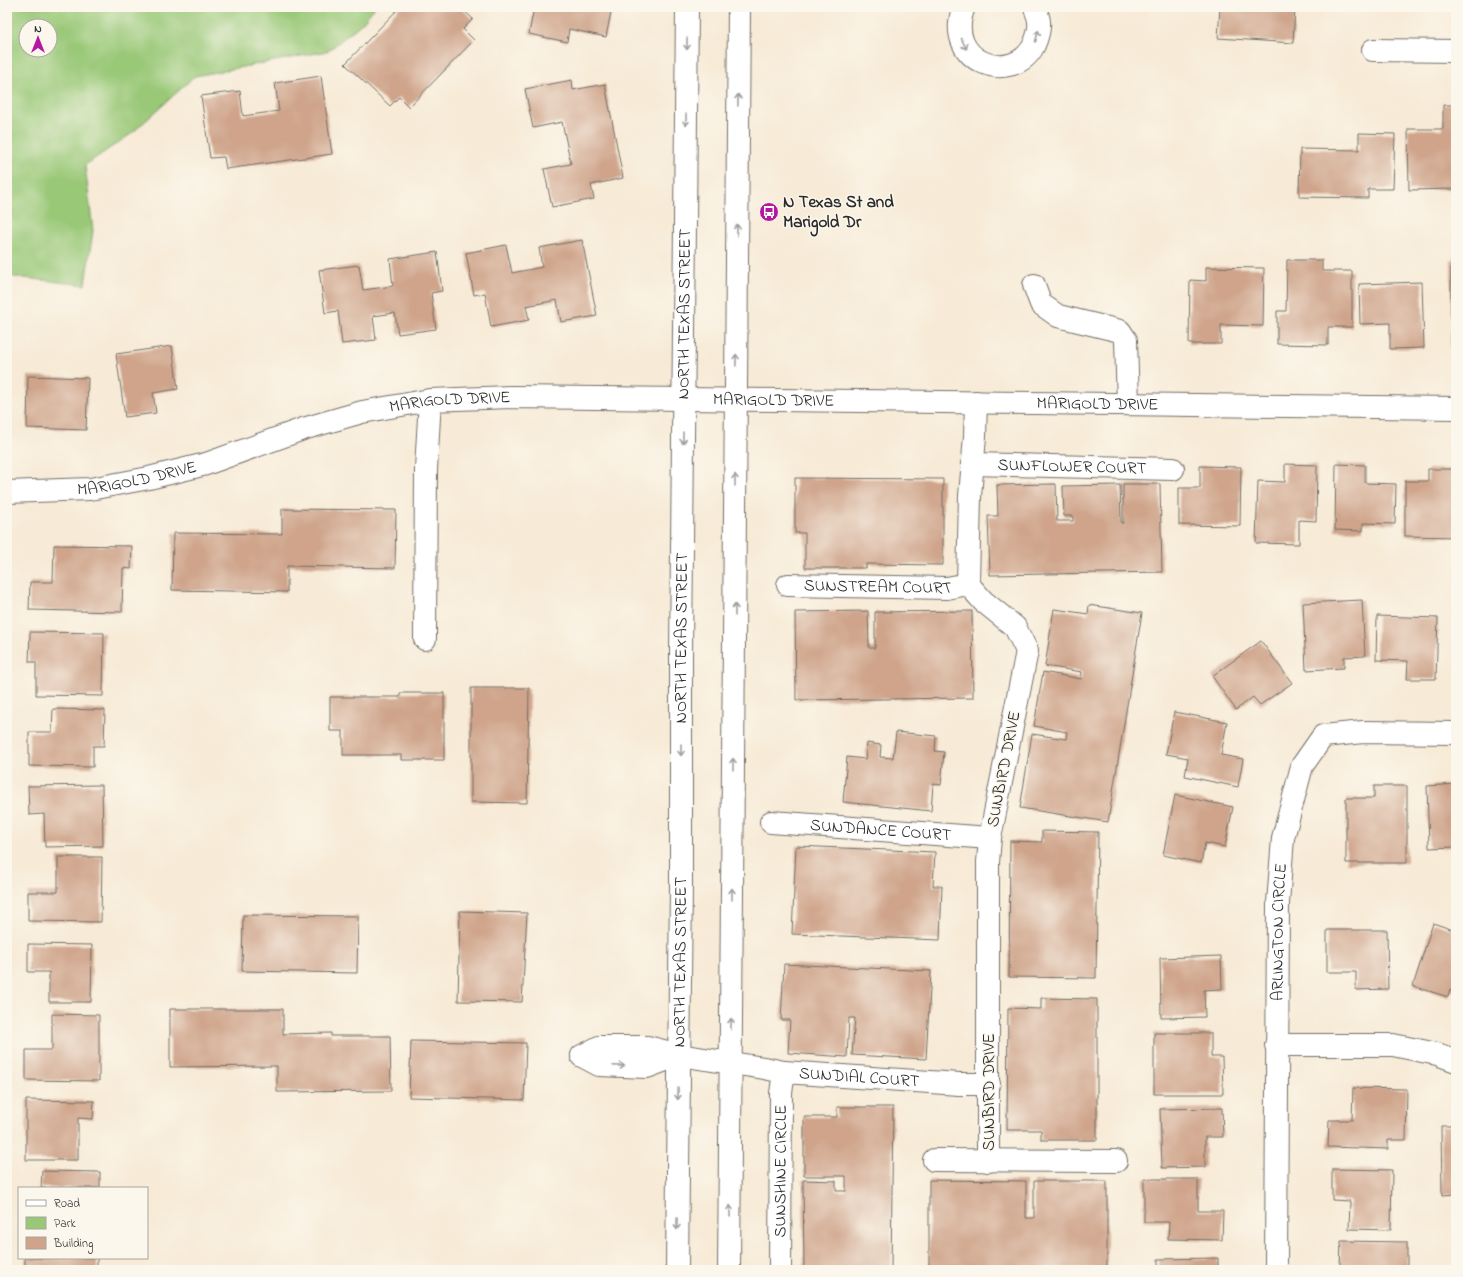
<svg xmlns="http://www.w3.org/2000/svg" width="1463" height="1277" font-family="'Indie Flower',sans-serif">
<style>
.green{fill:#99c877;stroke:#627a51;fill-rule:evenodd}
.building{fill:#cfa48b}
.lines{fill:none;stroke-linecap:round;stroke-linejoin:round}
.minor-casing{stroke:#726e67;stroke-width:24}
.major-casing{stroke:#726e67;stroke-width:24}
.minor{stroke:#fff;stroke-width:22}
.major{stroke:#fff;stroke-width:22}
.oneway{stroke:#a0a0a0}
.labels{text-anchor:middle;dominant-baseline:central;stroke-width:3;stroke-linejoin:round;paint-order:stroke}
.poi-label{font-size:17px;font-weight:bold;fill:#2b2b2b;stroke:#fbf7ec;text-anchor:start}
.street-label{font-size:17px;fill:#2b2b2b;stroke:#fbf7ec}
</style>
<rect width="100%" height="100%" fill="#fbf7ec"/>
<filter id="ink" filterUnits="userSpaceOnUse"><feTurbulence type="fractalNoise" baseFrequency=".025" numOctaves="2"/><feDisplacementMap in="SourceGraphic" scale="8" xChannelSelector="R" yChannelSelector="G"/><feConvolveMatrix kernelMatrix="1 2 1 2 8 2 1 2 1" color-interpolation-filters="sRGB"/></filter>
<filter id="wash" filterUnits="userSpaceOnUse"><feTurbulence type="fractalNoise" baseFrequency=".012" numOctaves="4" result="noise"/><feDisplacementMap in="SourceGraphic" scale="16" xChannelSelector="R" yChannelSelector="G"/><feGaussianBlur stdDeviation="0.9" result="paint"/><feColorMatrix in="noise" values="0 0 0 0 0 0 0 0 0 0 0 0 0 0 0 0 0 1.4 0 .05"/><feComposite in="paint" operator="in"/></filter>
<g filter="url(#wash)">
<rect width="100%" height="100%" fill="#f7ead6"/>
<!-- green -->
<path class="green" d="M7 7H375L362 23 328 51 195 76 131 134 85 165 93 231 85 285 7 276ZM26 26H50V50H26Z"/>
<g id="blocks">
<!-- building -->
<path class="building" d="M400 7H460L473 19 463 29 474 40 409 107 399 97 390 106 345 64Z
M534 7H612L606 37 569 29 567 42 529 34Z
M1220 7H1295L1293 43 1218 38Z
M321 76 332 154 226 169 224 157 210 158 201 96 240 91 243 116 279 111 275 83Z
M572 80 573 90 605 84 623 178 591 185 594 199 552 207 544 169 571 164 562 122 533 128 525 89Z
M1443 105H1456V189L1409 190 1408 129H1443Z
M1359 133 1395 134 1393 189H1368V198L1299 197 1300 149 1359 150Z
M582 240 597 316 561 322 557 300 526 306 529 320 491 327 485 293 474 295 466 253 506 245 512 273 542 267 539 248Z
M437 252 442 291 431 293 436 329 398 334 395 313 373 316 376 340 342 344 338 311 325 313 319 270 359 265 363 290 393 286 390 259Z
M1287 260H1322V271H1352V327H1328V345L1277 344V311H1286Z
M1451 260H1456V346H1451Z
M1206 267 1264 268 1263 326 1221 325V344H1189L1190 280 1206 281Z
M1422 282 1424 348 1390 349V323L1360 324 1359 284Z
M172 346 178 389 153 393 156 413 125 417 116 354Z
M28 376 88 378 86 430 27 428Z
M1285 464 1317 465 1316 521 1299 520V544L1256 543 1258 481 1285 482Z
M1336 464 1365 465V483L1396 484 1395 524 1363 523V531L1335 530Z
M1200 466 1241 467 1240 526 1179 525V488H1200Z
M1428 469H1456V537L1405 536V481H1428Z
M795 478 943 479V565L866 564V568H805V533H795Z
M1056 484 1057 521H1073V516H1064L1063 486 1120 485 1121 523H1123V484H1160L1162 572 990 575 988 516H998L997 485Z
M282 509 396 510 395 568 287 566V592L172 590 173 533 282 534Z
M54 545 132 546 131 569 123 568 122 612 29 610 30 582H53Z
M1362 600 1365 656 1344 657V668L1306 670 1303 603Z
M1089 605 1142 613 1108 822 1020 808 1032 734 1066 739 1067 732 1034 726 1043 672 1081 679 1082 672 1045 666 1054 609 1088 614Z
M868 611 869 648H875V612L972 611 973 698 796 700 795 612Z
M1377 616 1438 618 1436 679H1407L1408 661 1376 660Z
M30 632 104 633 103 696 36 695V662H29Z
M1261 641 1292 683 1260 705 1253 697 1236 710 1212 676Z
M471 688H529L527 803 471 802Z
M400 693H444V760H401V755H343V731H330V697H400Z
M53 709 105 710 104 746H93V767L29 766V732H52Z
M1174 712 1227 722 1221 755 1243 759 1238 787 1185 776 1188 758 1166 754Z
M896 732 936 736 935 751 944 752 941 785 933 784 931 811 843 802 847 757 865 759 867 743 881 745 880 757 893 758Z
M1456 784V847L1429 848 1427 786Z
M102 785 103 846 45 847 44 814 29 815 28 786Z
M1374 786H1407V863H1346V798H1374Z
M1175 795 1233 807 1225 847 1205 843 1201 863 1163 855Z
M1042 831 1098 832 1096 978 1009 977 1010 841 1042 842Z
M796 846 935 852 933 886H942L940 940 792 934Z
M58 857H102L101 922 28 921V892H58Z
M460 911 527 913 522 1002 458 1001Z
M243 915 358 916 357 973 242 971Z
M1433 923 1456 931V992L1450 990 1448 997 1413 986Z
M1327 930H1387L1388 989 1356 990V972H1327Z
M28 944 92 945 91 1002H49V972H28Z
M1221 956 1222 989 1204 990 1205 1017 1161 1018 1160 958Z
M784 964 931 971 926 1059 852 1055 855 1018H849L847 1057 788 1053 790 1020H781Z
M1041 998 1097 999V1140H1041V1130H1007L1008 1008 1041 1009Z
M170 1009H283V1034L331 1033V1036H390L391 1091 277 1092V1066L170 1067Z
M52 1014 99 1015V1081L26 1080V1050H52Z
M1154 1033H1211V1057H1222L1223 1094H1154Z
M411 1041 526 1043 524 1100 409 1097Z
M1353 1088 1407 1089 1406 1140H1388V1149L1328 1147 1329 1120H1352Z
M26 1100 94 1101 93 1119 78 1118V1160H26Z
M837 1107H893L891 1270H804L803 1180 836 1181V1191H846V1176H804V1117H837Z
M1222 1108 1223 1137H1205V1167L1162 1168 1160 1109Z
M1441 1126H1456V1194L1442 1195Z
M1332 1169 1392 1170 1391 1230 1349 1229 1350 1201 1332 1200Z
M42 1171 100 1172V1188H41Z
M1144 1179H1198V1211H1223L1222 1240 1168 1239 1169 1222H1144Z
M929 1180 1026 1181V1218H1034V1181H1107V1268H929Z
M1341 1241 1407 1242V1270H1328V1268H1340Z
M25 1258H97V1270H25Z
M1218 1258V1270H1158V1259Z"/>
</g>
</g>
<g filter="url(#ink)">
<use href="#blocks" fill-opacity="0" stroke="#726e67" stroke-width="1"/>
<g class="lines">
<defs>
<g id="minor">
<path d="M964 7C942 62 1013 87 1034 45 1037 38 1040 30 1039 22 1039 17 1036 12 1035 7"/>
<path d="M1373 50 1456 51"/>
<path d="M1034 285 1041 304 1058 316 1120 331 1126 340 1128 404"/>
<path d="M976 402 975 436 970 496 968 584 983 601 1015 627 1027 651 990 838 988 862V1161"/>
<path id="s1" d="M972 464 1173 469"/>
<path id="s2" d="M7 492 90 489 149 478 206 464 303 429 362 412 430 400 511 397 1456 408"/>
<path id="s3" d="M788 585 947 588 968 584"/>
<path d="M425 639 426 469 430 400"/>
<path id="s4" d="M771 822 990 838"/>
<path d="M1276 1045H1393L1437 1054 1456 1061"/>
<path id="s5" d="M582 1056 599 1047H647L679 1055 764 1068 784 1072 959 1084H989"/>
<path d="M582 1056 599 1065 647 1067 679 1055"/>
<path d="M934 1160 1116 1161"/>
<path id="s6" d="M780 1270 781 1093 784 1072"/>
<path id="s7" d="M1276 1270 1278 903 1283 838 1302 766 1323 736 1363 732 1456 733"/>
</g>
<g id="major">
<path id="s8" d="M677 1270 681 884V654L687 7"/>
<path d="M729 1270 739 7"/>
</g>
</defs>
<!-- minor casing -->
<use href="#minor" class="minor-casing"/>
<!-- major casing -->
<use href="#major" class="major-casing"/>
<!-- minor -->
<use href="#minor" class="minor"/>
<!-- major -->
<use href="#major" class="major"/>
</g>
<!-- one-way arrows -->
<defs><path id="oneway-shaft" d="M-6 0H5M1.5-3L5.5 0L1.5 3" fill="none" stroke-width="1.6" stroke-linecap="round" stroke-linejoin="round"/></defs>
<g class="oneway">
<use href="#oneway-shaft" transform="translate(1037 36) rotate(-75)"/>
<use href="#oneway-shaft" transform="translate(687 44) rotate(90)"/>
<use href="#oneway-shaft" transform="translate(964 44) rotate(64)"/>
<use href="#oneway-shaft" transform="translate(738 100) rotate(-89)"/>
<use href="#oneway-shaft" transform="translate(686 120) rotate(91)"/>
<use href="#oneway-shaft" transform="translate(737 230) rotate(-90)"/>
<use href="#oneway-shaft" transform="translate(736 360) rotate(-89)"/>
<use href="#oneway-shaft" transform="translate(683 438) rotate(90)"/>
<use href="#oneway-shaft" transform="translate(735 480) rotate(-90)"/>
<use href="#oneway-shaft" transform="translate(735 610) rotate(-90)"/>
<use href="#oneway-shaft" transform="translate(681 750) rotate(90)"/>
<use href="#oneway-shaft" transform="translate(733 764) rotate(-90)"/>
<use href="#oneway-shaft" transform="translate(732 894) rotate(-90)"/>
<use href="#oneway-shaft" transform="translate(731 1024) rotate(-90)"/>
<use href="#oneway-shaft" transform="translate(619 1066) rotate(2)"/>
<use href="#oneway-shaft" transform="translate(678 1094) rotate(91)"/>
<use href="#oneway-shaft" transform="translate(730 1211) rotate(-90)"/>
<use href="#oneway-shaft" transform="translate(677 1224) rotate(91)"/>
</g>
</g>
<!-- icons -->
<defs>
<symbol id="bus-disc" viewBox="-11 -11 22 22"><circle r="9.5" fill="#b5179e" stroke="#fbf7ec"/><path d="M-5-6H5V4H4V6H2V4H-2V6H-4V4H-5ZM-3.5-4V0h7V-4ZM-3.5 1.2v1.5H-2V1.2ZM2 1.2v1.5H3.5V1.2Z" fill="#fff"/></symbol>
</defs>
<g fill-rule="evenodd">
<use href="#bus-disc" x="758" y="201" width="22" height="22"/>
</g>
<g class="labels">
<!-- poi labels -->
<g class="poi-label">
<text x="783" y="202">N Texas St and<tspan x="783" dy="20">Marigold Dr</tspan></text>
</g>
<!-- street labels -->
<g class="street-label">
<text stroke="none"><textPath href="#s8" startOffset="956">NORTH TEXAS STREET</textPath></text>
<text stroke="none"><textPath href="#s2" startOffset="779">MARIGOLD DRIVE</textPath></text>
<text stroke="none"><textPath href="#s2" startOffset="455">MARIGOLD DRIVE</textPath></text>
<text stroke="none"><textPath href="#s2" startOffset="1103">MARIGOLD DRIVE</textPath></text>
<text stroke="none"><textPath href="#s1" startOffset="100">SUNFLOWER COURT</textPath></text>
<text stroke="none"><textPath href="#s2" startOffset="131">MARIGOLD DRIVE</textPath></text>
<text stroke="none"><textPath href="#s3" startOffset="90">SUNSTREAM COURT</textPath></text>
<text stroke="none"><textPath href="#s8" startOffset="632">NORTH TEXAS STREET</textPath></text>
<text transform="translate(1004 769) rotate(-79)">SUNBIRD DRIVE</text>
<text stroke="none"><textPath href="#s4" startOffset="110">SUNDANCE COURT</textPath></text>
<text stroke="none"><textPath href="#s7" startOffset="338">ARLINGTON CIRCLE</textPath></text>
<text stroke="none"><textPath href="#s8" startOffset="308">NORTH TEXAS STREET</textPath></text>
<text stroke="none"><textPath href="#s5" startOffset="282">SUNDIAL COURT</textPath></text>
<text transform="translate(989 1092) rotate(-90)">SUNBIRD DRIVE</text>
<text stroke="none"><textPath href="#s6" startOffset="99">SUNSHINE CIRCLE</textPath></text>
</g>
</g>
<!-- margin -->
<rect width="1463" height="1277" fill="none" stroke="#fbf7ec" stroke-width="24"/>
<!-- legend -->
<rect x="18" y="1187" width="130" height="72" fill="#fbf7ec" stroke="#a8a59f"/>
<rect x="26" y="1200" width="20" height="6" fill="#ffffff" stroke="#a8a59f"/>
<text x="54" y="1207" font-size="12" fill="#2b2b2b">Road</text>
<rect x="26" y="1217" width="20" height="12" fill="#99c877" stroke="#a8a59f"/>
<text x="54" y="1227" font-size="12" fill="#2b2b2b">Park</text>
<rect x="26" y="1237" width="20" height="12" fill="#cfa48b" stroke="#a8a59f"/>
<text x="54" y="1247" font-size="12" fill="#2b2b2b">Building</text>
<!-- north arrow -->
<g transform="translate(38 38)"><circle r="19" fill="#fbf7ec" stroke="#a8a59f"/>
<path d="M0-3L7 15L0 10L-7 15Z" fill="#b5179e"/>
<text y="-6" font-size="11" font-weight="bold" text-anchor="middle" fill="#2b2b2b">N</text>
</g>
</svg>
